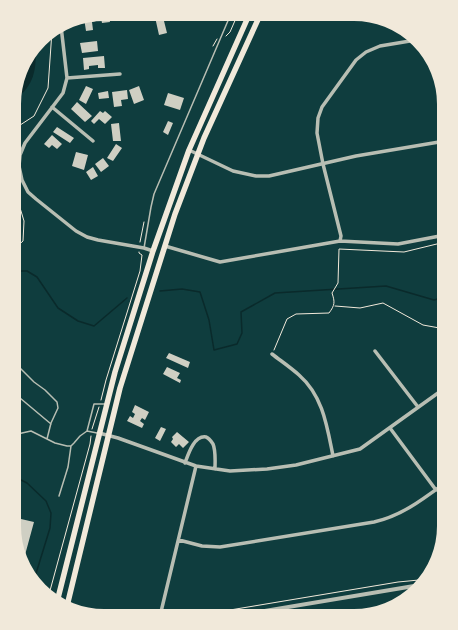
<svg xmlns="http://www.w3.org/2000/svg" width="458" height="630" font-family="'Sofia Sans Condensed',sans-serif">
<style>
.water{fill:#0a2a2b}
.lines{fill:none;stroke-linecap:round;stroke-linejoin:round}
.stream{stroke:#0a2a2b;stroke-width:1.5}
.building{fill:#cfcfc3}
.path{stroke:#f1e9da;stroke-width:1}
.service{stroke:#b8beb3;stroke-width:1.5}
.minor{stroke:#b8beb3;stroke-width:3.5}
.tertiary{stroke:#b8beb3;stroke-width:4}
.trunk{stroke:#f1e9da;stroke-width:5.5}
.rim{fill:none;stroke:#f1e9da;stroke-width:2}
</style>
<rect width="100%" height="100%" fill="#0f3d3e"/>
<!-- water -->
<path class="water" d="M36 45C36 71 35 84 14 101V92L25 59Z"/>
<g class="lines">
<!-- stream -->
<path class="stream" d="M13 271H27L37 277 58 308 78 321 94 326 127 298
M160 291 182 289 200 292 209 320 214 350 237 344 242 333 241 312 275 293 386 286 434 300 445 297
M13 312 19 301 13 273
M13 476 27 483 46 501 51 513 50 528 34 580"/>
</g>
<!-- building -->
<path class="building" d="M109 17 110 22 102 23 101 18Z
M155 17H163L167 33 159 35Z
M84 18H96V21L92 22 93 30 86 31Z
M97 41 98 51 82 53 80 43Z
M104 56 105 68H98V65L89 66V69L84 70 83 58Z
M86 86 93 89 86 104 79 100Z
M139 86 144 100 134 104 129 90Z
M127 90 128 99 121 100 122 106 114 107 112 92Z
M108 91 109 98 99 99 98 93Z
M168 93 184 98 180 110 164 105Z
M77 102 92 116 85 122 71 109Z
M100 111 103 113 105 111 112 117 105 124 99 119 94 124 91 121Z
M168 121 173 123 168 135 163 132Z
M119 123 121 141H113L111 124Z
M57 127 74 138 70 143 53 132Z
M52 135 62 144 57 149 52 145 49 148 44 144Z
M116 144 122 148 113 161 107 158Z
M76 152 88 155 84 170 72 166Z
M103 158 109 166 101 172 95 164Z
M93 167 98 176 91 180 86 172Z
M169 353 190 362 188 368 166 358Z
M167 367 180 373 177 378 181 380 180 383 163 374Z
M135 405 149 412 145 420 142 418 140 421 144 424 142 428 127 421 130 416 133 418 135 414 132 412Z
M161 427 166 429 160 441 155 438Z
M177 432 189 442 183 448 179 444 176 447 171 442 173 439 172 437Z
M13 504 19 512 13 517Z
M21 519 34 522 22 566 15 536Z"/>
<g class="lines">
<!-- path -->
<path class="path" d="M226 36 230 32 237 16
M213 46 217 39
M14 129 34 116 48 88 52 31
M140 242 144 222
M14 249 23 241 24 221 14 188
M335 306 360 308 383 303 423 325 445 329
M274 350 287 319 296 314 329 313C335 305 335 302 332 293L338 283 339 249 404 252 445 242
M101 400 106 380 140 271 142 255 139 253V252
M92 429 99 407
M422 580 427 579
M48 598 90 444 91 436
M188 617 398 582 419 580
M267 617 289 613"/>
<!-- service -->
<path class="service" d="M144 248 151 207 154 194 230 16
M13 361 34 382 45 390 57 402 58 408 51 423 47 439
M13 395 20 398 51 424
M87 431 94 404H106
M13 435 31 431 55 443 67 446H71L74 443 80 436 87 431 97 433
M59 496 68 467 71 446"/>
<!-- minor -->
<path class="minor" d="M61 26 67 78 63 93 25 143 20 155 19 166 22 180 28 192 36 199 76 231 87 237 98 240 144 248 153 251
M67 78 120 74
M52 107 93 141
M189 150 233 171 256 176H269L356 156 445 141
M340 241 341 236 323 164 317 133 318 118 322 107 356 60 366 52 380 46 416 40
M165 246 220 262 340 241 398 244 445 235
M375 351 418 407
M272 354C281 361 290 367 299 375 323 396 327 426 333 456
M390 428 436 490
M99 433 118 438 196 466 230 471 267 469 296 465 360 449 445 388
M185 463C188 455 194 435 206 437 209 438 211 441 213 444 216 451 215 461 215 469
M179 540 202 546 220 547 374 522C401 516 422 500 445 483
M160 616 196 466"/>
<!-- tertiary -->
<path class="tertiary" d="M228 617 420 585"/>
<!-- trunk -->
<path class="trunk" d="M57 602 115 372 153 251 189 150 249 15
M67 606 120 388 175 214 204 138 260 15"/>
</g>
<!-- crop -->
<path d="M0 0H458V630H0ZM104 20H354A84 84 0 0 1 438 104V526A84 84 0 0 1 354 610H104A84 84 0 0 1 20 526V104A84 84 0 0 1 104 20Z" fill="#f1e9da" fill-rule="evenodd"/>
<path class="rim" d="M104 20H354A84 84 0 0 1 438 104V526A84 84 0 0 1 354 610H104A84 84 0 0 1 20 526V104A84 84 0 0 1 104 20Z"/>
</svg>
